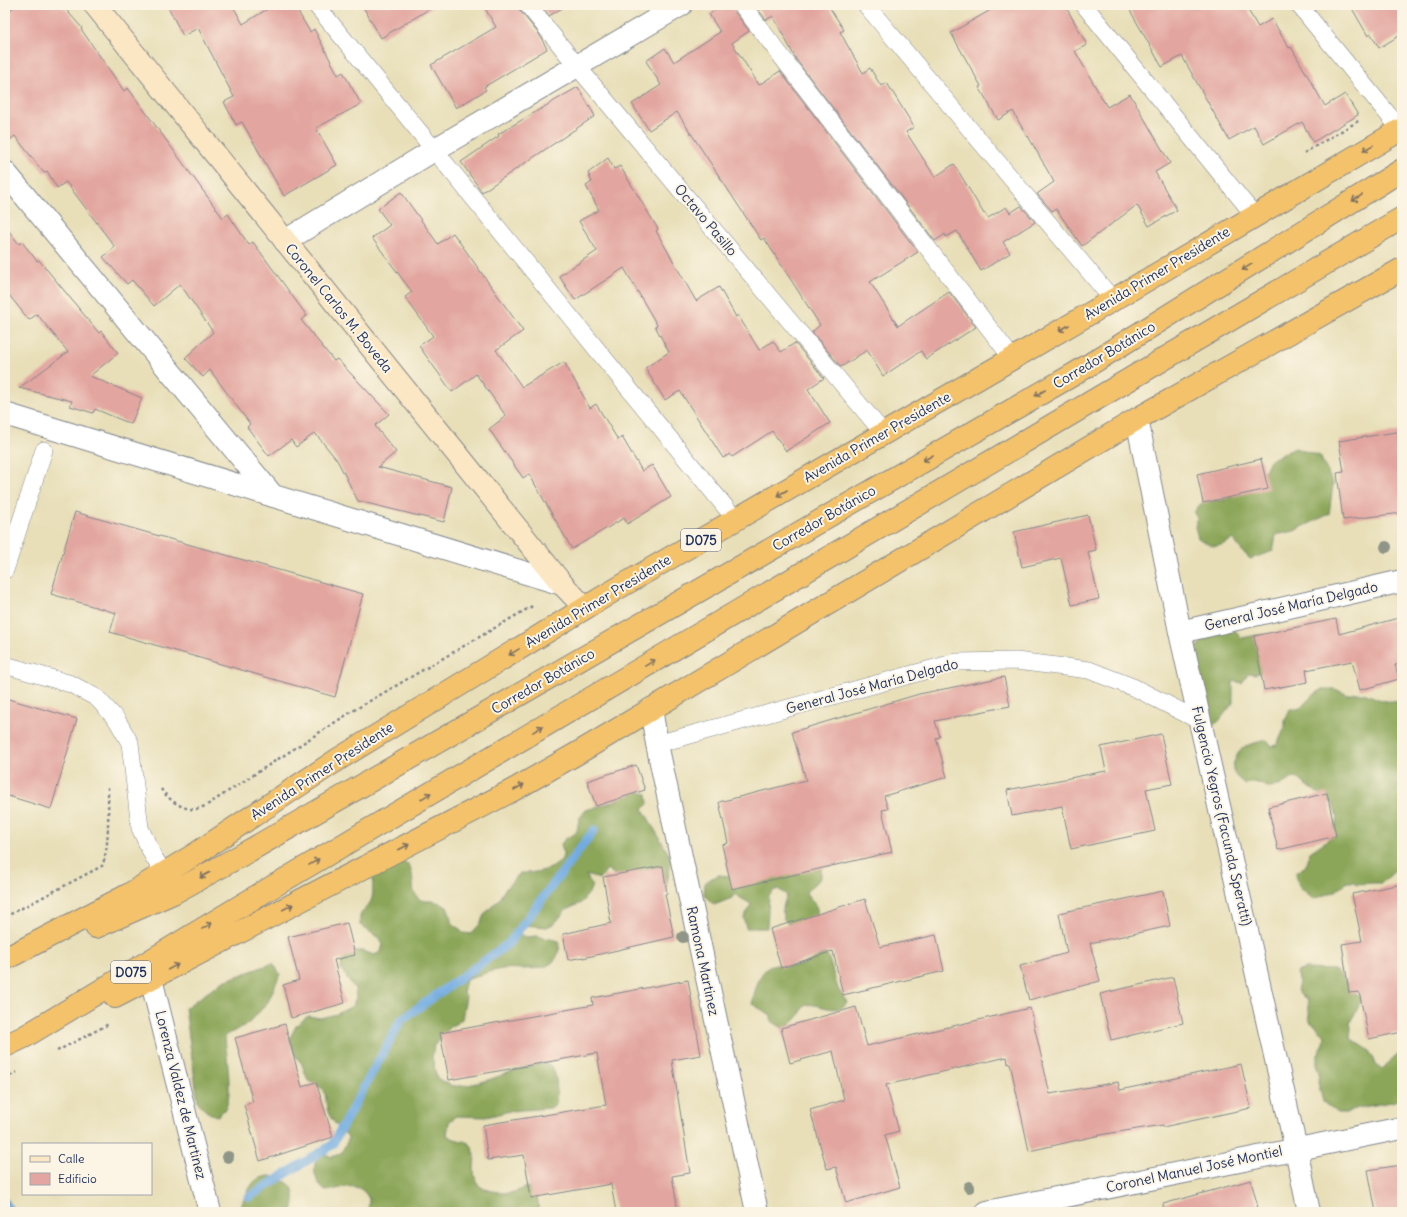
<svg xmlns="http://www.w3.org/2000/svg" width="1407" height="1217" font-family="Delius,sans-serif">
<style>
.forest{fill:#8ba659;stroke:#536a5c}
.water{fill:#71abe1;stroke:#466da0}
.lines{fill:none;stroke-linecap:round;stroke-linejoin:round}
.stream{stroke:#71abe1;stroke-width:9}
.building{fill:#e2a59f}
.lane-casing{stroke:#82878c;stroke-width:18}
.street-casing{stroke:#82878c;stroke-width:24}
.secondary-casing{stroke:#82878c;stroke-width:24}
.highway-casing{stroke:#82878c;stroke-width:24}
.path{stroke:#82878c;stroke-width:2.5;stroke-dasharray:3 3;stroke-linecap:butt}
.lane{stroke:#fff;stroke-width:17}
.street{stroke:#fff;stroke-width:22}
.secondary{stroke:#fbe7c3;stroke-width:22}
.highway{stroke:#f4c26a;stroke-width:22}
.tree{fill:#8f9688}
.oneway{stroke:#7d7163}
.labels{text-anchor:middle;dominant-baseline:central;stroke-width:4;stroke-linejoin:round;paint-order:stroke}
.shield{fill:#fcf5e5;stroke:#5e6a86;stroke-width:1}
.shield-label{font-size:13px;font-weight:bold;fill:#1b2f5e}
.street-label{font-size:14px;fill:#1b2f5e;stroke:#fcf5e5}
</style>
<rect width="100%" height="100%" fill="#fcf5e5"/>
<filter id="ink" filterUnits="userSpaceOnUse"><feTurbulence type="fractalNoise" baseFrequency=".025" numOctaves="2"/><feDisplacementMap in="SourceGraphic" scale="8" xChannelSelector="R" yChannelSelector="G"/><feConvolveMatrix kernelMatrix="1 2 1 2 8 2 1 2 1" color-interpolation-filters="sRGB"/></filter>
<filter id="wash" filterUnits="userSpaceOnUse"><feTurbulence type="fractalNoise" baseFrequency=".012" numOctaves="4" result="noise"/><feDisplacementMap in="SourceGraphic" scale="16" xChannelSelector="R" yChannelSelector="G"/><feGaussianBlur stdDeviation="0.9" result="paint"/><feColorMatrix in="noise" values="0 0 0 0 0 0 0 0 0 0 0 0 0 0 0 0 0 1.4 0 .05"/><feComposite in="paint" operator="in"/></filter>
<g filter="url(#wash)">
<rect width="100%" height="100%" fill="#e8dfb9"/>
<!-- forest -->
<path class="forest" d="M1295 448 1320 456 1333 484 1329 514 1294 531 1276 535 1273 551 1250 559 1242 551 1233 539C1216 549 1214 548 1198 538L1195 527 1197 518 1194 513C1202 497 1210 502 1224 500 1228 499 1232 496 1236 495 1242 493 1249 493 1255 491L1270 460Z
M1231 626 1242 638 1263 634 1269 638 1265 671 1256 674 1249 673 1242 683 1233 681V703L1219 721 1206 731 1188 657 1201 643 1205 633Z
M1323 689H1335L1348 695C1366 689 1370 698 1386 701 1390 702 1397 700 1402 700V864L1382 883H1371L1356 884 1354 882H1347L1336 891 1314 899C1302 887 1298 892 1296 872L1306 866 1307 859 1310 852 1330 838 1333 834 1337 817 1333 804 1295 777 1279 786 1267 787 1255 782 1245 784C1234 776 1229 770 1236 758 1238 753 1240 749 1246 746 1252 743 1260 742 1267 740L1272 746 1277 745 1285 727V720L1290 709H1299L1312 696Z
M634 791 647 794 648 804 643 809 672 860 663 899 626 883 607 869 600 879 586 875 592 885 589 893 581 903 566 910 555 923 547 927 524 925 521 928V934L526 937 536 936 559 941C561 946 559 949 558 953 553 975 518 967 502 969 489 971 478 976 466 980L463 992 466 996 462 1019 457 1023 449 1027 442 1039 434 1045 432 1057 437 1078C442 1081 449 1086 454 1086 462 1087 477 1083 485 1081 497 1078 544 1056 552 1067 558 1076 557 1094 556 1104L550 1108 510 1111 486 1117 456 1116 449 1122 447 1135C454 1141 465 1140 470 1144 477 1151 474 1162 474 1170 474 1176 476 1183 481 1187 485 1190 505 1194 510 1193 516 1192 522 1189 528 1187 538 1192 538 1202 539 1212H368C368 1208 369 1203 369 1199 368 1197 367 1196 366 1194 355 1180 339 1190 325 1191 313 1181 312 1165 319 1152L332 1157 341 1153 348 1140V1137C343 1130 335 1125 331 1118 320 1099 335 1091 308 1081L302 1064 295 1055 290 1038 296 1026 308 1016 320 1018 337 1014 352 1006 356 998 355 989 341 969 342 961 346 957 355 951H363L374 955 381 952 383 944 380 939 360 925C360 923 360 918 360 916 363 909 370 906 372 898 374 891 371 880 375 874 380 867 401 858 408 865 416 875 410 889 417 897 423 904 431 899 437 902 441 903 445 906 448 908L452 922 463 933 471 934 480 924 484 915 499 899 505 889 520 873C531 874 555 870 561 860 565 855 562 849 561 844L566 838 573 835 577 831 579 819 586 810 613 802 630 792Z
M821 867V878C816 883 810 886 806 893 818 909 821 907 812 927 786 926 776 923 787 895L778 889 773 891 769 896 767 928H746L744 918 751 904 734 894 732 898 714 905 704 895 705 883 710 879 719 875 738 877Z
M824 954 828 956 838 989 847 1002C838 1017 818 1002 807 1005 801 1007 802 1013 798 1017 794 1022 789 1026 783 1028L771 1021V1015L752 1004C756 990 758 966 777 965 783 965 789 967 796 966 805 965 815 958 824 954Z
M273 963 280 974 268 1002 249 1023 225 1036C226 1053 233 1093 226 1107 224 1111 220 1114 217 1116 207 1113 204 1110 198 1102L185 1008 224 981Z
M1306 969 1334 970C1339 973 1357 994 1361 999L1358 1008 1350 1022 1351 1028 1350 1038 1369 1050 1375 1064 1382 1069 1402 1051V1101L1397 1100 1392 1102 1358 1108 1346 1113H1337L1323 1102 1318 1082 1319 1071 1317 1067V1057L1324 1044 1325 1036 1315 1025 1310 1022 1308 1000 1301 995 1297 990 1299 983 1296 972Z
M269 1176C275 1176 289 1182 292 1187 295 1193 295 1206 291 1212H240C241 1203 248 1189 254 1182 258 1178 264 1177 269 1176Z"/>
<!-- water -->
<path class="water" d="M5 1196 16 1212H5Z"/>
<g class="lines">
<!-- stream -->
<path class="stream" d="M249 1197 332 1145 401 1020 508 944 594 830"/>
</g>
<g id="blocks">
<!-- building -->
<path class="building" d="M16 5H62L82 28 81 29 124 91 128 88 223 218 228 214 249 245 253 242 307 316 301 320 334 361 337 359 389 414 375 426 396 452 378 467 452 487 444 522 358 501 337 460 315 433 296 447 291 440 269 456 247 427 250 424 210 370 203 377 185 358 213 332 180 284 154 306 132 280 127 284 103 257 115 247 66 182 57 188 47 171 44 173 15 136 5 144V14Z
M167 5H240L234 8 243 24 274 5H294L310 32 314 29 338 75 343 72 361 104 316 128 337 165 284 196 242 122 236 125 224 102 234 97 198 28 183 36Z
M362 5H436L381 38Z
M483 5H518L520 11 539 34 547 49 484 87 486 90 456 108 431 65 496 27Z
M541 5H567L549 16Z
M724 5H732L734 11 749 31 732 43 759 85 780 71 918 252 870 282 898 326 949 292 976 327 926 359 921 351 883 376 867 350 841 367 812 332 820 325 764 238 761 240 677 112 649 130 632 104 661 85 646 61 665 48 674 62 720 32 709 14Z
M755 5H828L844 30 840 32 863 73 870 68 881 86 887 83 914 127 906 132 935 177 954 164 984 214 985 213 988 218 1006 207 1010 213 1021 206 1035 222 1003 242 1010 253 981 271 957 231 946 237 945 234 935 241 797 61 773 16 766 20Z
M999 5H1065L1087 45 1075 51 1107 107 1130 94 1170 163 1155 172 1177 210 1149 226 1137 205 1082 246 1056 209 1052 211 1037 194 1054 182 1028 136 1027 137 1013 111 998 120 979 87 981 86 951 33Z
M1127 5H1245L1258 27 1272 19 1289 48 1291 47 1325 106 1345 94 1358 115 1313 142 1302 122 1264 144 1254 126 1229 140 1182 56 1162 67Z
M1350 5H1402V34L1379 48 1371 34 1368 36Z
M578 87 595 116 482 192 461 162 499 136 498 134Z
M608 158 614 169 620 166 658 229 656 231 696 301 719 287 736 317 738 315 759 350 773 341 781 352 795 343 824 378 808 389 830 423 786 451 772 431 732 457 730 454 723 458 680 391 665 400 645 368 669 352 655 326 657 325 624 268 575 300 559 276 597 251 579 221 599 210 586 186 592 182 588 173Z
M401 192 438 244 453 233 523 331 496 350 522 387 564 362 590 408 596 404 618 440 622 437 642 471 652 465 671 497 627 524 624 518 572 549 529 474 523 478 489 429 506 416 476 374 452 392 419 346 433 336 405 297 412 292 372 238 390 225 378 209Z
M5 226 19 244 22 242 37 261 39 260 99 333 101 331 118 353 90 376 142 398 131 424 95 409 93 413 70 406 72 401 19 388 68 352 37 314 29 320 5 290Z
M1402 431V513L1343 520 1337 473 1344 472 1339 441Z
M1261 459 1268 489 1203 503 1197 474Z
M75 512 363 594 335 697 110 632 116 613 51 594Z
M1088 515 1096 550 1088 552 1099 599 1072 605 1061 558 1022 567 1014 532Z
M1402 617V664L1395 665 1399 679 1360 690 1352 661 1306 670 1308 682 1264 690 1254 636 1336 619 1339 634Z
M1004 677 1010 706 935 721 940 737 936 738 947 777 884 796 888 809 882 810 892 852 732 889 722 845 728 843 719 802 806 780 792 732 919 694Z
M5 698 77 719 51 809 5 795Z
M1161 734 1172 784 1146 789 1155 831 1071 849 1062 806 1012 816 1007 790 1106 771 1101 747Z
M636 765 645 790 596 806 587 781Z
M1327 793 1336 836 1278 850 1268 807Z
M663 866 667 894H665L674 937 583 958V957L568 960 563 934 611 923 603 877Z
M1402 884V1032L1369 1039 1359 992 1349 993 1342 944 1362 941 1352 894Z
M1163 891 1170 926 1090 943 1100 981 1029 1000 1020 966 1067 953 1059 913Z
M865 899 880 947 936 935 944 971 843 995 833 951 781 968 770 929Z
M347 923 355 955 334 960 345 1003 291 1018 283 985 299 980 288 937Z
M1173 977 1183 1023 1111 1040 1100 994Z
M688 980 701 1055 672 1060 690 1173 672 1176 678 1212H616L611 1184 531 1198 524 1155 488 1160 483 1125 606 1105 597 1053 449 1080 440 1033 593 1005 592 998Z
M856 1007 867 1046 1030 1008 1050 1094 1118 1082 1120 1090 1241 1064 1251 1108 1163 1127V1125L1105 1134 1029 1151 1010 1063 1008 1064 1007 1057 886 1085 899 1131 885 1135 900 1187 846 1203 836 1167 827 1169 810 1110 844 1100 833 1051 790 1063 781 1028Z
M285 1024 302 1087 316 1082 333 1137 260 1161 244 1105 253 1102 235 1038Z
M1402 1165V1212H1376L1368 1170Z
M1251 1180 1259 1212H1164L1163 1204Z"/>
</g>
</g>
<g filter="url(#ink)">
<use href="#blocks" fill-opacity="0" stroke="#82878c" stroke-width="1"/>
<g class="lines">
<defs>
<path id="lane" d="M316 5 736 520
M528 5 577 66 884 434
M742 5 1012 358
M866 5 1113 300
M1084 5 1254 215
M1299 5 1400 129
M5 570 44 450
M5 665 71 684 97 698 117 720 130 743 140 828 153 856 164 873
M657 744 957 662 1016 661 1089 670 1135 688 1200 721"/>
<path id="street" d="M5 172 273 496
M285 241 434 150 681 5
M5 414 562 584
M1137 419 1180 632 1296 1149 1309 1212
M1180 632 1402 581
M651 709 657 744 757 1212
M151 979 210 1212
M987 1212 1402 1128"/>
<path id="secondary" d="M95 5 562 584 585 608"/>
<path id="highway" d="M96 927 173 893 240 856 1076 373 1402 170
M5 959 128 895 194 855 337 760 613 591 1113 300 1402 129
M115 997 515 789 583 750 1137 419 1402 269
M5 1046 24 1037 257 896 1402 218"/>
</defs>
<!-- lane casing -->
<use href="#lane" class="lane-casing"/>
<!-- street casing -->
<use href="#street" class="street-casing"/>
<!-- secondary casing -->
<use href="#secondary" class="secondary-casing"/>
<!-- highway casing -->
<use href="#highway" class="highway-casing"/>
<!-- path -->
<path class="path" d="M1304 153 1360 120
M161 789C167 798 180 808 191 809 196 810 203 807 207 805L351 712 534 605
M5 917 102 866C110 848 108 806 108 785
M57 1051 109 1024
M5 1079 17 1072"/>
<!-- lane -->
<use href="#lane" class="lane"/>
<!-- street -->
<use href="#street" class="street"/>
<!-- secondary -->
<use href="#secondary" class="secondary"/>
<!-- highway -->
<use href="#highway" class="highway"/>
</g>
<!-- trees -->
<g class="tree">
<circle cx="1386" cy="547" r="6"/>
<circle cx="683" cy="937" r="6"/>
<circle cx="228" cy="1157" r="6"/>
<circle cx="969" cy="1187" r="6"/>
</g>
<!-- one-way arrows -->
<defs><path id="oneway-shaft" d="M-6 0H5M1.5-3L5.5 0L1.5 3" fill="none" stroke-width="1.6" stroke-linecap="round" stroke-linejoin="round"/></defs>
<g class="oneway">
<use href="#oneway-shaft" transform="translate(1368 148) rotate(150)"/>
<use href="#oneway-shaft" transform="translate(1357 198) rotate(148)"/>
<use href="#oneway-shaft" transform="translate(1247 267) rotate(148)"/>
<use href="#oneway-shaft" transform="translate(1064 328) rotate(150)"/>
<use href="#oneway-shaft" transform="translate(1040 393) rotate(150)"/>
<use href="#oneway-shaft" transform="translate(928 458) rotate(150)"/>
<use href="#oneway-shaft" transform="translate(782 493) rotate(150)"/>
<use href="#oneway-shaft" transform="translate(514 652) rotate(149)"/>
<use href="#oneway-shaft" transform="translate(650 663) rotate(-31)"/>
<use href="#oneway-shaft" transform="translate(538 729) rotate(-31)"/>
<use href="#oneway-shaft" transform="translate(519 787) rotate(-30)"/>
<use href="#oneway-shaft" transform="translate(426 796) rotate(-31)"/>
<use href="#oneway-shaft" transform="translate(404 847) rotate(-27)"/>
<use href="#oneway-shaft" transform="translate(314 862) rotate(-31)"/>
<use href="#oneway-shaft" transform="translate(205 875) rotate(151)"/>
<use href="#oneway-shaft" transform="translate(288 907) rotate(-28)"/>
<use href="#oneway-shaft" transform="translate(207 926) rotate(-31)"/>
<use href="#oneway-shaft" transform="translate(173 967) rotate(-28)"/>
</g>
</g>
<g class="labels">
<!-- shield labels -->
<g class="shield">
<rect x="681" y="529" width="40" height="22" rx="3"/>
<rect x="111" y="961" width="40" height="22" rx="3"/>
</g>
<g class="shield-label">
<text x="701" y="540">D075</text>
<text x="131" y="972">D075</text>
</g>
<!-- street labels -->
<g class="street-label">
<text transform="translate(706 220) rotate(50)">Octavo Pasillo</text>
<text transform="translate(1157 273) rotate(-31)">Avenida Primer Presidente</text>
<text transform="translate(339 308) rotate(51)">Coronel Carlos M. Boveda</text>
<text transform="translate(1104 355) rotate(-31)">Corredor Botánico</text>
<text transform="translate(877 437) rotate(-30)">Avenida Primer Presidente</text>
<text transform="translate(824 518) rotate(-30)">Corredor Botánico</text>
<text transform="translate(598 601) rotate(-31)">Avenida Primer Presidente</text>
<text transform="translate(1291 606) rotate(-13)">General José María Delgado</text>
<text transform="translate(543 681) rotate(-30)">Corredor Botánico</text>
<text transform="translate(872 686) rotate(-15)">General José María Delgado</text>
<text transform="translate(322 771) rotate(-33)">Avenida Primer Presidente</text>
<text transform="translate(1222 816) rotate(77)">Fulgencio Yegros (Facunda Speratti)</text>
<text transform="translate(703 961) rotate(78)">Ramona Martinez</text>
<text transform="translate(181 1095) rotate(76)">Lorenza Valdez de Martinez</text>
<text transform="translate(1194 1169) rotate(-12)">Coronel Manuel José Montiel</text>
</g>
</g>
<!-- margin -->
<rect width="1407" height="1217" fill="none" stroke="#fcf5e5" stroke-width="20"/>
<!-- legend -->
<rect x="22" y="1143" width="130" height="52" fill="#fcf5e5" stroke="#a2a6af"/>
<rect x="30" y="1156" width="20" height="6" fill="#fbe7c3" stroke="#a2a6af"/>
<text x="58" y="1163" font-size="12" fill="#1b2f5e">Calle</text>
<rect x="30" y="1173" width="20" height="12" fill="#e2a59f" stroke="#a2a6af"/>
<text x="58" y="1183" font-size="12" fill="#1b2f5e">Edificio</text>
</svg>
